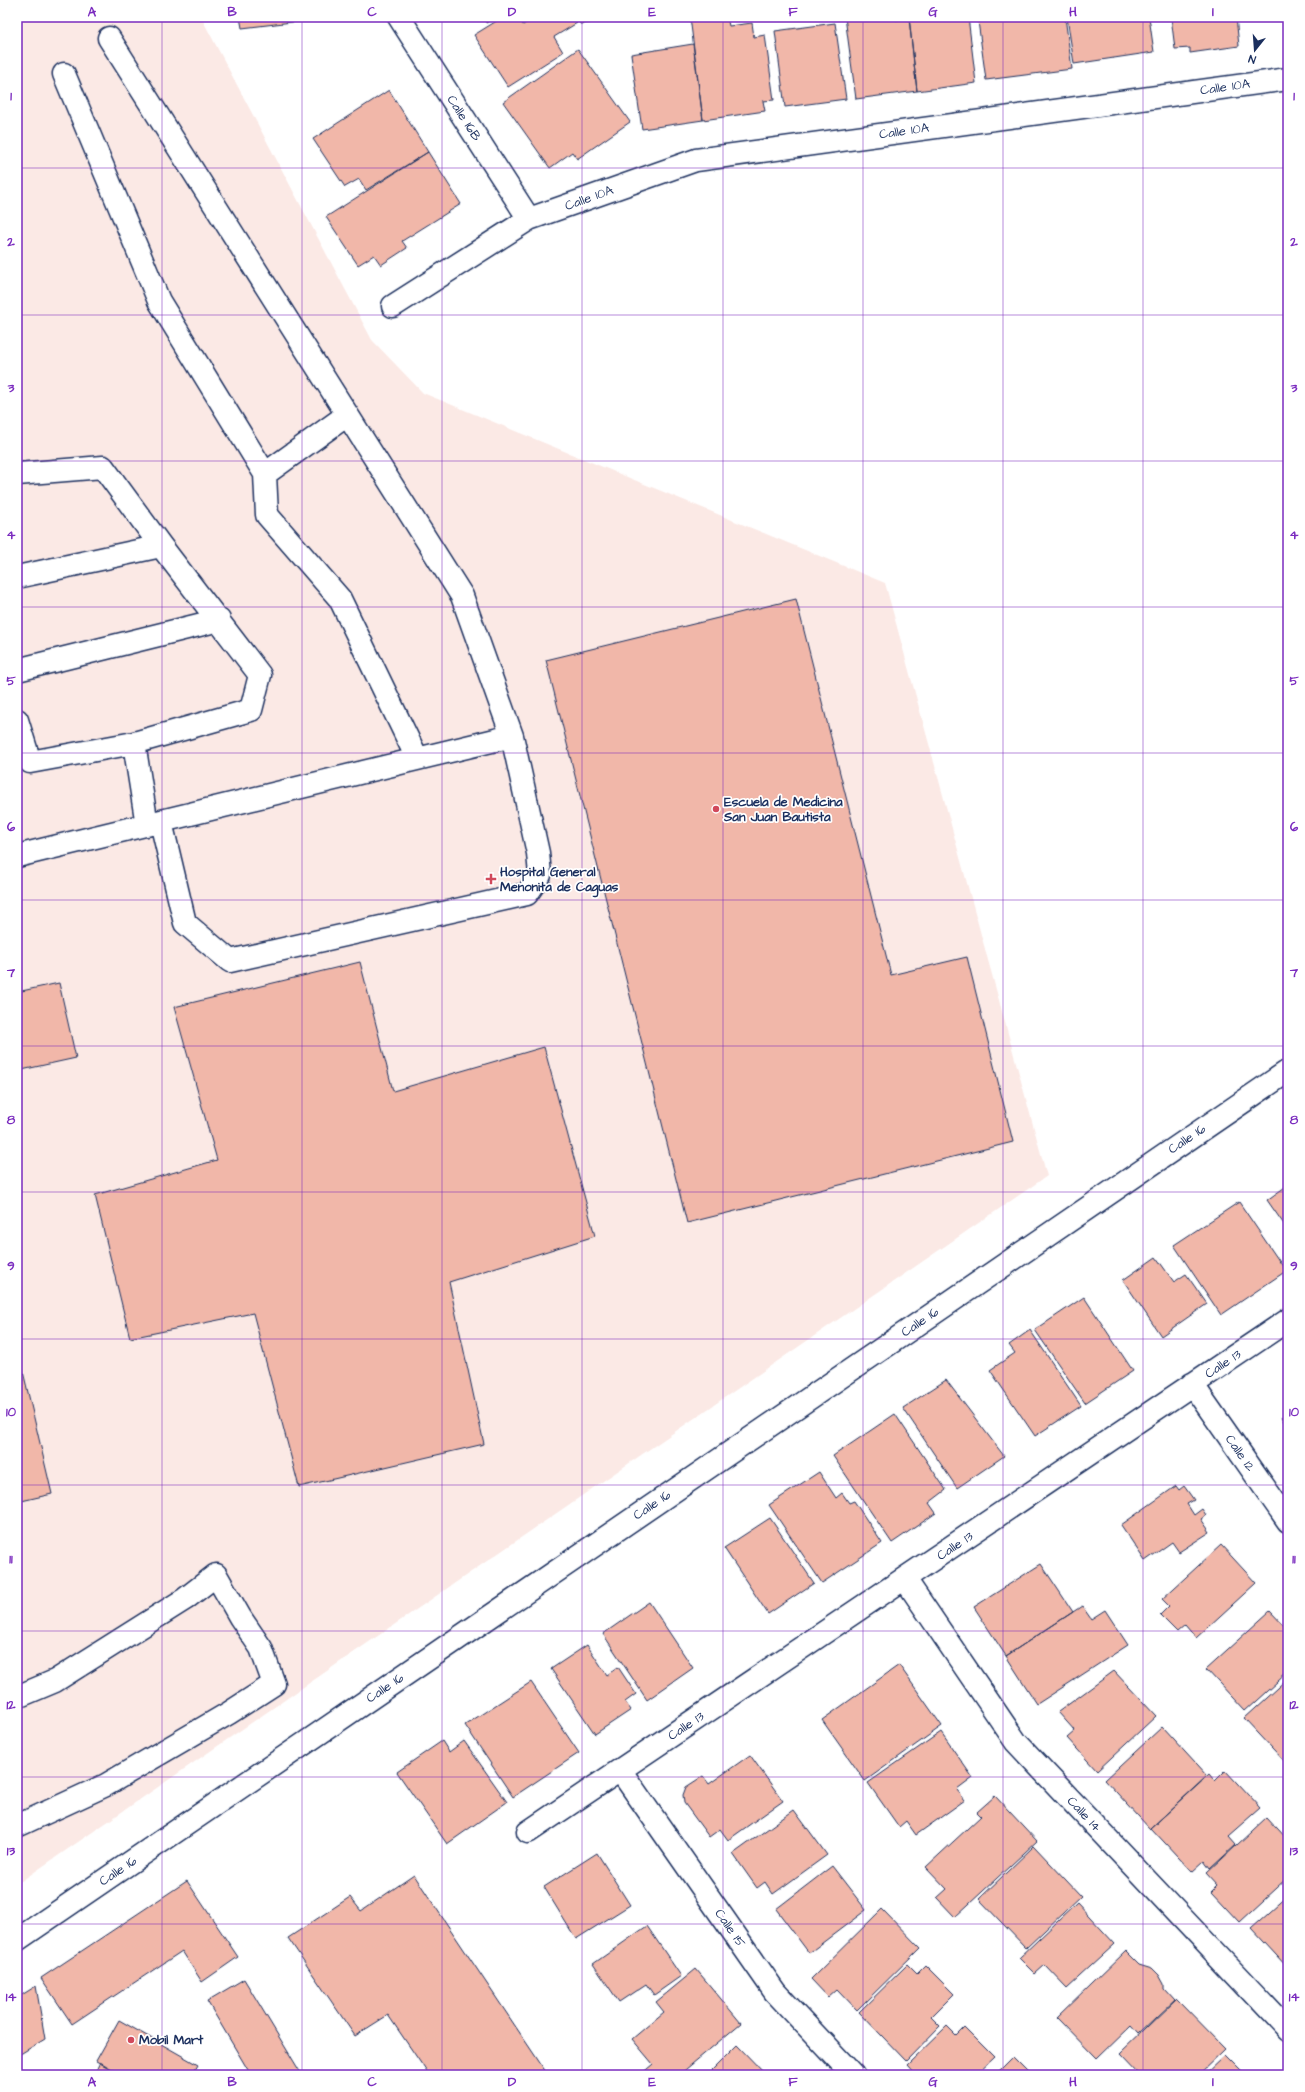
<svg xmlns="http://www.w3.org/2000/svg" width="1305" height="2092" font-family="'Architects Daughter',sans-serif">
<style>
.built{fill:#fbe9e5}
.building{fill:#f1b7a9;stroke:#1b2f5e}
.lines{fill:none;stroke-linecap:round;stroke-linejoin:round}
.minor-casing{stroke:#1b2f5e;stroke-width:25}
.minor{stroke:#fff;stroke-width:22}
.grid{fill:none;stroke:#7b2cbf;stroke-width:1;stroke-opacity:0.55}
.poi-dot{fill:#d1495b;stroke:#fff;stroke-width:1.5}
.labels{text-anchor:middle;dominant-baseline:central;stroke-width:3.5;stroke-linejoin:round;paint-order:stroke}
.street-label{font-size:13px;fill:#1b2f5e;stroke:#fff}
.poi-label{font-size:13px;font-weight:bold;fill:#1b2f5e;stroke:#fff;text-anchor:start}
.neatline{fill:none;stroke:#7b2cbf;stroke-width:1.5}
.grid-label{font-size:13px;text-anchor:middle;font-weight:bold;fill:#7b2cbf}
</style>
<rect width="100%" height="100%" fill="#fff"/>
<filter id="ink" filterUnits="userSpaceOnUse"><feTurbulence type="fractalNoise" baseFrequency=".025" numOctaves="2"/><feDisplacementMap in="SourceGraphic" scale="8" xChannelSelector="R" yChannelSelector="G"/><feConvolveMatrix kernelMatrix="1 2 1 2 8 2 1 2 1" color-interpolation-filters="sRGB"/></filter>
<g filter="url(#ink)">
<!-- built -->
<path class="built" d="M17 17H201L372 340 423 393 885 583 1047 1176 17 1884Z"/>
<!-- building -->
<path class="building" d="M240 17H334L242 28Z
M486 17H496L486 23Z
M503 17H518L523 25 535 17H573L577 23 554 37 563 52 508 87 474 35Z
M579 17H635L580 24Z
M690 17H727L729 26 752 23 754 37 765 35 774 100 763 101 765 111 703 120Z
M845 17H895L896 20 909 18 917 91 856 99Z
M909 17H968L976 83 917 91Z
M985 17H1065L1072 69 986 80 978 21 985 20Z
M1067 17H1149L1154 52 1074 64Z
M1171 17H1236L1239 46 1190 53V48L1175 49Z
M835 23 846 99 785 107 775 31Z
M693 44 703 120 642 129 631 54Z
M578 49 630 122 577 159 572 152 550 168 503 102Z
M389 90 428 152 366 190 359 179 345 187 313 139Z
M428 152 461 204 402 241 407 248 381 265 374 255 358 265 326 217Z
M796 599 891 975 967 957 1013 1142 687 1223 546 660Z
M360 962 393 1091 544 1047 595 1236 449 1282 484 1444 299 1487 253 1313 130 1338 95 1195 217 1160 174 1007Z
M59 983 76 1058 17 1071V992Z
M1288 1185V1230L1267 1200Z
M1239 1202 1286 1271 1221 1315 1174 1245Z
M1156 1257 1174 1282 1186 1274 1207 1304 1161 1336 1123 1280Z
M1084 1297 1133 1371 1085 1403 1035 1330Z
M1030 1330 1081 1406 1035 1436 990 1370 1015 1353 1009 1345Z
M17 1346 52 1494 17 1502Z
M946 1380 1004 1456 957 1488 903 1408Z
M1288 1413V1428L1281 1417Z
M895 1414 946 1490 929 1503 936 1513 892 1543 833 1456Z
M819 1472 836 1498 842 1493 849 1503 854 1501 882 1543 822 1583 769 1505Z
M1176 1486 1179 1490 1184 1486 1194 1500 1187 1504 1194 1515 1202 1509 1206 1515 1201 1519 1210 1532 1179 1552 1172 1542 1145 1561 1121 1525Z
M770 1518 814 1583 768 1614 724 1548Z
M1221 1545 1256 1583 1196 1638 1185 1625 1177 1632 1160 1615 1169 1606 1162 1599Z
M1041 1564 1073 1612 1006 1656 974 1607Z
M649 1602 693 1668 647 1700 603 1634Z
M1082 1606 1091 1619 1105 1610 1128 1645 1037 1704 1006 1656Z
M1270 1611 1288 1630V1672L1245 1711 1206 1669Z
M587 1645 607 1675 618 1667 636 1694 625 1702 631 1710 595 1734 551 1669Z
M899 1665 942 1726 865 1781 822 1720Z
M1114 1671 1156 1716 1097 1771 1067 1738 1075 1731 1058 1712Z
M1288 1678V1765L1244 1718Z
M531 1682 579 1753 513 1797 465 1725Z
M1162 1727 1207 1776 1150 1829 1105 1780Z
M941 1732 973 1778 957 1790 965 1800 916 1835 906 1821 899 1827 868 1783Z
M442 1741 449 1752 464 1741 507 1802 447 1844 397 1772Z
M750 1755 783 1801 728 1840 720 1829 709 1837 684 1803 683 1795 686 1787 703 1776 709 1784Z
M1225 1770 1261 1809 1229 1837 1236 1845 1210 1869 1204 1861 1192 1872 1151 1828 1210 1774 1215 1780Z
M995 1796 1037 1841 955 1917 937 1898 947 1889 926 1867 981 1816 977 1812Z
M794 1810 827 1855 773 1894 765 1882 757 1888 733 1854Z
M1267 1817 1288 1840V1877L1239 1922 1211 1892 1218 1885 1207 1873Z
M1034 1846 1081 1896 1026 1948 979 1899Z
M597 1853 630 1905 576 1939 544 1887Z
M832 1866 866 1910 809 1953 776 1909Z
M414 1875 548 2075H429L388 2015 355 2036 288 1938 350 1897 361 1911Z
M187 1881 238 1957 202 1982 182 1951 72 2024 41 1978Z
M1288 1895V1968L1251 1928Z
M1077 1903 1115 1944 1067 1988 1045 1965 1035 1974 1019 1958Z
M882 1909 920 1948 857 2010 837 1989 828 1997 811 1979Z
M647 1926 681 1976 654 1995 646 1984 619 2002 593 1964Z
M1126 1951 1139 1964 1152 1968 1159 1975 1164 1984V1989L1174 2000 1139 2033 1132 2025 1097 2059 1057 2018Z
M908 1964 917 1973 925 1965 954 1994 931 2017 940 2026 906 2061 859 2012Z
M696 1969 741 2023 679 2075H640L653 2064 632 2039 664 2012 656 2002Z
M244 1979 302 2075H251L207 2001Z
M36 1986 45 2039 17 2056V1998Z
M1176 1999 1224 2048 1196 2075 1149 2074 1139 2075 1119 2054Z
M119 2020 198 2065 192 2075H122L96 2061Z
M947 2026 956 2035 964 2027 994 2057 975 2075H916L907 2065Z
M737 2045 766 2075H707Z
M1224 2055 1244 2075H1203Z
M1014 2057 1032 2075H996Z
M100 2062 122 2075H94Z"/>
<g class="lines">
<defs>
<path id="minor" d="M399 17 529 219
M64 74 159 301 265 474 347 415
M393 306 529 219 696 160 1288 79
M17 474 103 467 161 546 260 675 251 710 134 743 30 762 17 720
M265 474 267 515 340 599 417 758
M17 577 161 546
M17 670 219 620
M134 743 147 825
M161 822 185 923 230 961 527 894 540 875 538 853 512 736
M17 856 512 736 462 596 109 38
M1192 1384 1288 1521
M905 1579 1016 1742 1288 2030
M17 1697 55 1681 185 1599 216 1575 240 1617 261 1648 274 1684 229 1713 106 1785 17 1826
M620 1770 775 1992 853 2075
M528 1832 1288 1320
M17 1940 1288 1071"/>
</defs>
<!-- minor casing -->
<use href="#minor" class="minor-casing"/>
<!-- minor -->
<use href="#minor" class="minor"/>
</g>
</g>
<!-- grid -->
<path class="grid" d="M162 17V2075M302 17V2075M442 17V2075M582 17V2075M723 17V2075M863 17V2075M1003 17V2075M1143 17V2075M17 168H1288M17 315H1288M17 461H1288M17 607H1288M17 753H1288M17 900H1288M17 1046H1288M17 1192H1288M17 1339H1288M17 1485H1288M17 1631H1288M17 1777H1288M17 1924H1288"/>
<!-- markers -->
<g class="poi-dot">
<circle cx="716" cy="809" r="4"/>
<path d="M489 873h4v4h4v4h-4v4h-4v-4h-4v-4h4z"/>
<circle cx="131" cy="2040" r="4"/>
</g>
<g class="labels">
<!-- street labels -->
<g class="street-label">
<text transform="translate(1225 87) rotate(-8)">Calle 10A</text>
<text transform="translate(464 118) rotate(57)">Calle 16B</text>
<text transform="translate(904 131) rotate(-8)">Calle 10A</text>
<text transform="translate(589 198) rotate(-20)">Calle 10A</text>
<text transform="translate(1187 1139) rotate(-34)">Calle 16</text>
<text transform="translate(920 1322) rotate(-34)">Calle 16</text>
<text transform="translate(1223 1364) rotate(-34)">Calle 13</text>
<text transform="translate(1240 1453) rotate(55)">Calle 12</text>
<text transform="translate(652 1505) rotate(-34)">Calle 16</text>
<text transform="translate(955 1546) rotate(-34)">Calle 13</text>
<text transform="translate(385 1688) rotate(-34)">Calle 16</text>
<text transform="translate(686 1726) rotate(-34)">Calle 13</text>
<text transform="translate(1084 1814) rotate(47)">Calle 14</text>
<text transform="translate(118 1871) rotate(-34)">Calle 16</text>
<text transform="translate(730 1928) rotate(55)">Calle 15</text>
</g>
<!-- poi labels -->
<g class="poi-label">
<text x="724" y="802">Escuela de Medicina<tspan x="724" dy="15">San Juan Bautista</tspan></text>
<text x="500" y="872">Hospital General<tspan x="500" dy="15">Menonita de Caguas</tspan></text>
<text x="139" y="2040">Mobil Mart</text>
</g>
</g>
<!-- margin -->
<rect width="1305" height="2092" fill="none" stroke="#fff" stroke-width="44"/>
<!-- north arrow -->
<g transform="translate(1255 50) rotate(197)" stroke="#ffffff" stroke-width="3" paint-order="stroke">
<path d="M0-3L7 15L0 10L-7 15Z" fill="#1b2f5e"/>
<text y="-6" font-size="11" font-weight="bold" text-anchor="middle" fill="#1b2f5e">N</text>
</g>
<rect x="22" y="22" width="1261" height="2048" class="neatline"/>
<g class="grid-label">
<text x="92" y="16">A</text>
<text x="232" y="16">B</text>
<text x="372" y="16">C</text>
<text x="512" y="16">D</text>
<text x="652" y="16">E</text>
<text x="793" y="16">F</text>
<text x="933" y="16">G</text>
<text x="1073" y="16">H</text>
<text x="1213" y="16">I</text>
<text x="11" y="100">1</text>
<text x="1294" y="100">1</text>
<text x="11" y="246">2</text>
<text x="1294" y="246">2</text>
<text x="11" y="392">3</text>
<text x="1294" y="392">3</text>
<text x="11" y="539">4</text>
<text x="1294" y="539">4</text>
<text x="11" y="685">5</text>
<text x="1294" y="685">5</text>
<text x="11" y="831">6</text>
<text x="1294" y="831">6</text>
<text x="11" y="977">7</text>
<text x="1294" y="977">7</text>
<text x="11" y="1124">8</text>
<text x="1294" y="1124">8</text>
<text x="11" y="1270">9</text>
<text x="1294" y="1270">9</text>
<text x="11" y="1416">10</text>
<text x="1294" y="1416">10</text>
<text x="11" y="1563">11</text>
<text x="1294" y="1563">11</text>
<text x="11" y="1709">12</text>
<text x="1294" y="1709">12</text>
<text x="11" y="1855">13</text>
<text x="1294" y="1855">13</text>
<text x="11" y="2001">14</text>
<text x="1294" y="2001">14</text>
<text x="92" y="2086">A</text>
<text x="232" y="2086">B</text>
<text x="372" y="2086">C</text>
<text x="512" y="2086">D</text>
<text x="652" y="2086">E</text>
<text x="793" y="2086">F</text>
<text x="933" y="2086">G</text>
<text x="1073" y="2086">H</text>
<text x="1213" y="2086">I</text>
</g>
</svg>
